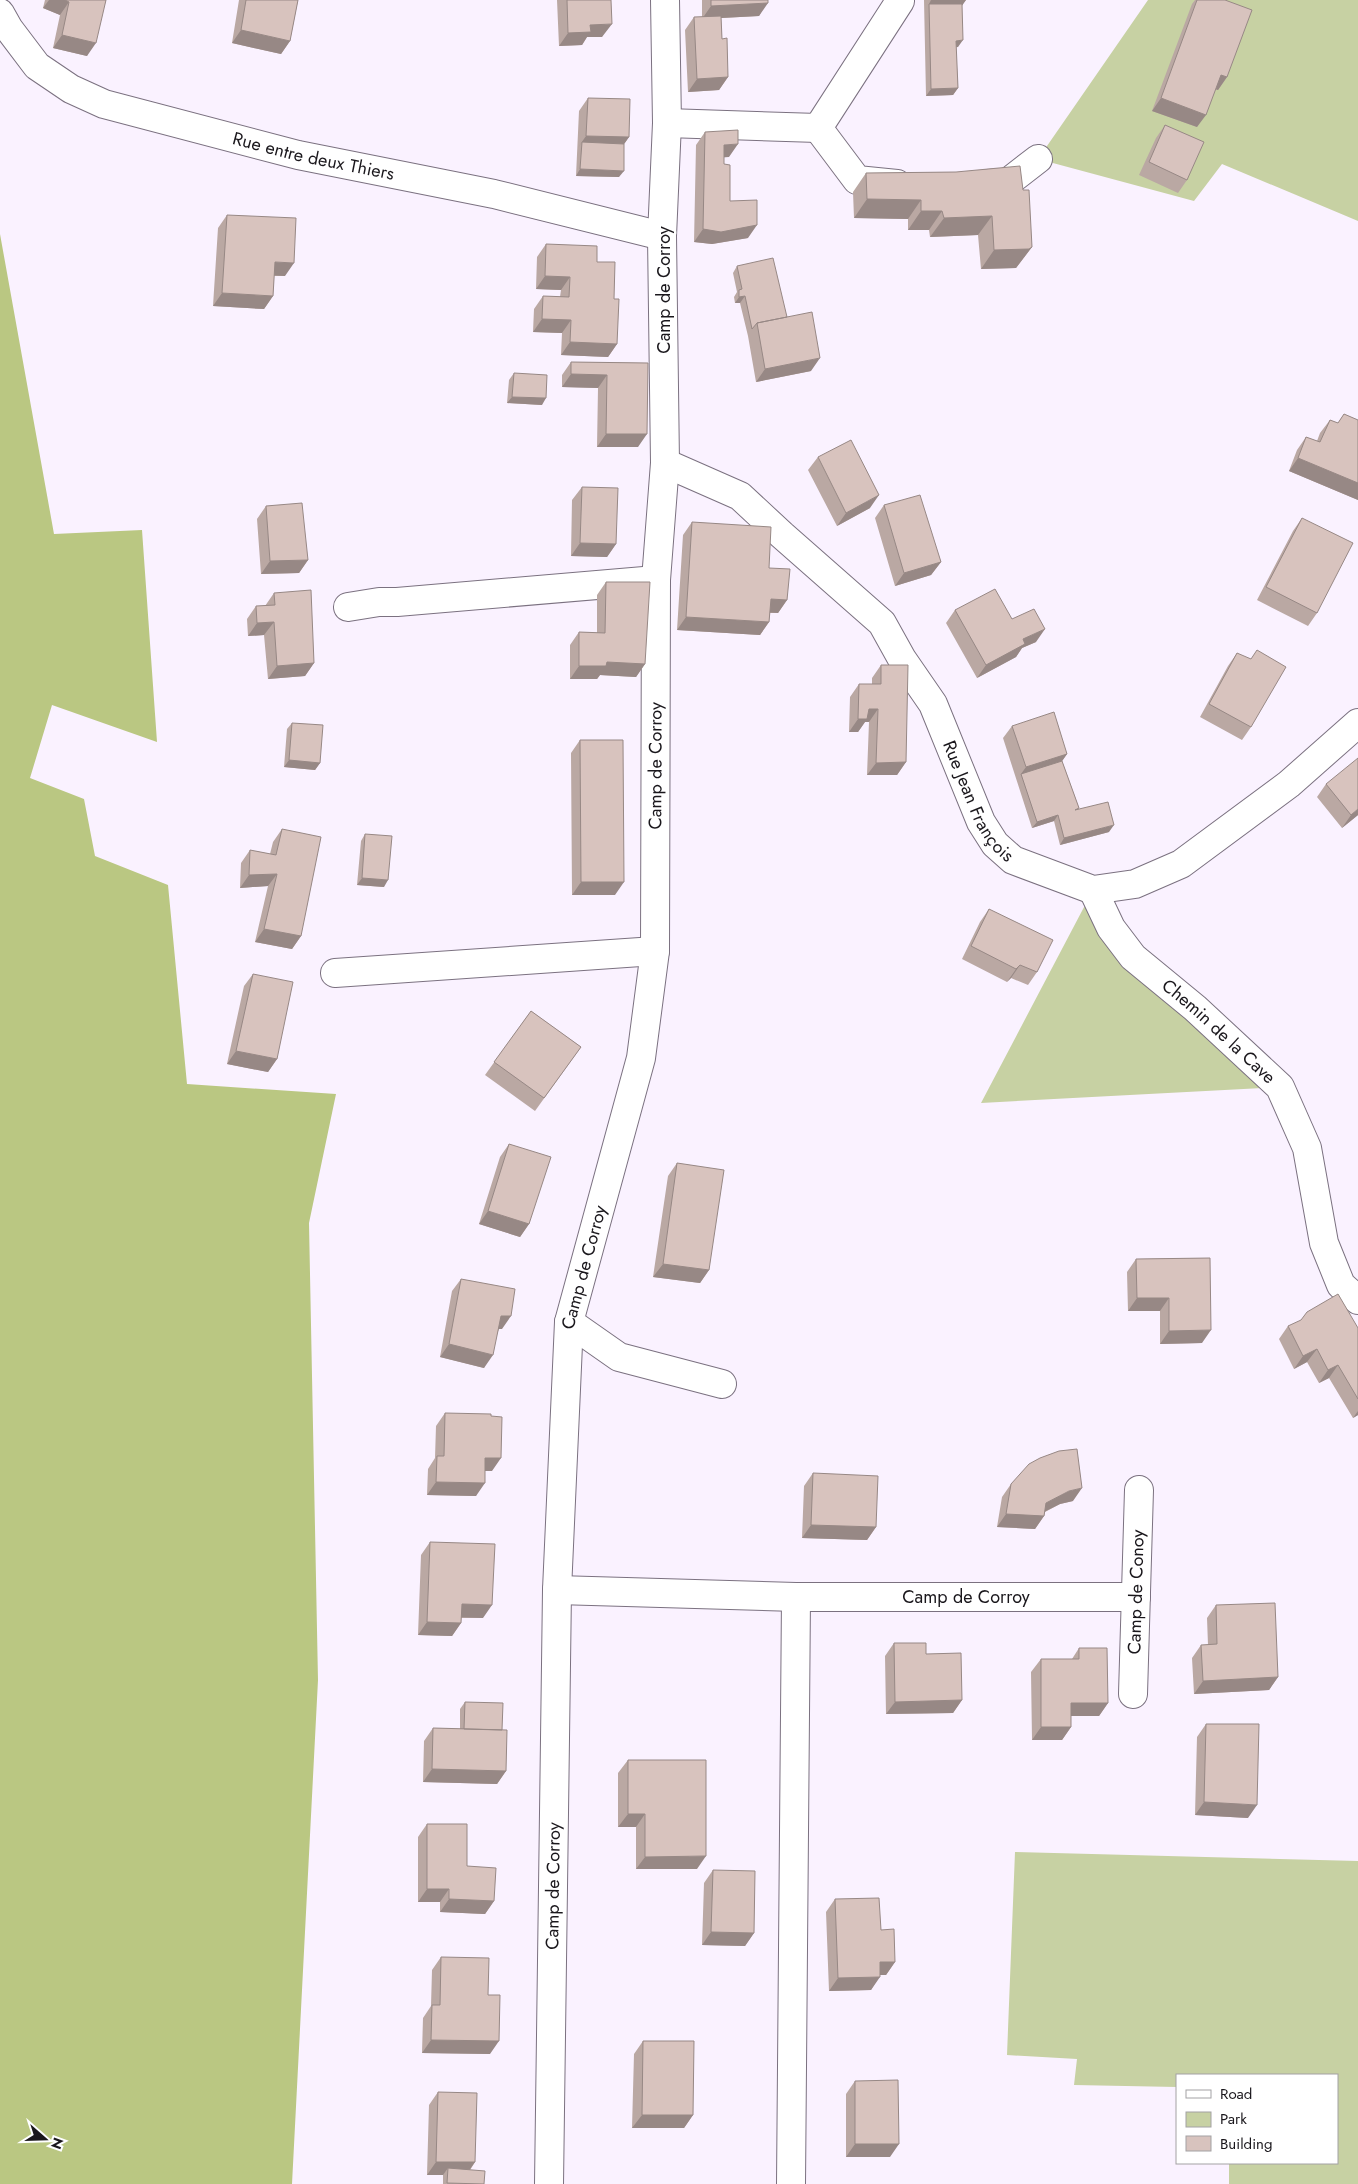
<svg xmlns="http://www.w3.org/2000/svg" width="1358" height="2184" font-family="Jost,sans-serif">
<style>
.green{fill:#c7d1a3}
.forest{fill:#bac782}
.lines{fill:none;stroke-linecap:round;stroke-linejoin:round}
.minor-casing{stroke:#7b7180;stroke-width:30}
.minor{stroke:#fff;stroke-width:28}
.wall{fill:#baa8a3}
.shaded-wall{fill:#978885}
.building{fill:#d8c3be;stroke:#978885}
.labels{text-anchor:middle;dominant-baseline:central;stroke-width:4.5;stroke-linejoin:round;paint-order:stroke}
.street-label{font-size:18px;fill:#1a171c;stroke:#fff}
</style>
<rect width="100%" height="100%" fill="#faf2ff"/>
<!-- green -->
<path class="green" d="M1148 0H1358V221L1222 164 1194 201 1038 159Z
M1093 890 1111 928 1279 1087 981 1103Z
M1015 1852 1358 1861V2184H1229V2163H1337V2075H1177V2087L1074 2085 1077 2059 1007 2055Z"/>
<!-- forest -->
<path class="forest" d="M0 234 54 534 142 530 157 742 52 705 30 778 84 799 95 856 168 885 187 1084 336 1094 309 1223 318 1680 292 2184H0Z"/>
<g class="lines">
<defs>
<g id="minor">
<path id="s1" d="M0 13 9 29 37 66 71 89 104 104 298 155 494 194 662 236"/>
<path d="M667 123 818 128 900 1"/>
<path d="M818 128 857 180 897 184"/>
<path d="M987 184 1007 183 1038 159"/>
<path id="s2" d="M665 463 740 496 782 535 882 623 902 659 933 704 981 822 995 844 1013 860 1093 890 1135 884 1181 864 1289 784 1358 723"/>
<path d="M348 607 379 602H397L656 580"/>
<path id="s3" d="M1093 890 1111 928 1133 957 1195 1008 1280 1087 1307 1148 1324 1243 1341 1285 1358 1300"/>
<path d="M335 973 655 951"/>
<path d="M569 1322 619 1357 722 1384"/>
<path id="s4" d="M557 1590 796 1597H1136"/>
<path id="s5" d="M1133 1694 1139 1490"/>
<path id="s6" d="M549 2184 557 1590 569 1322 641 1058 655 951 656 580 665 463 662 236 667 123 665 0"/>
<path d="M791 2184 796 1597"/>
</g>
</defs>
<!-- minor casing -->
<use href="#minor" class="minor-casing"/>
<!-- minor -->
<use href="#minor" class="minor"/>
</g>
<!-- wall -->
<path class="wall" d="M45 0H106L87 56 53 48 60 15 43 8Z
M239 0H298L290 41 281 54 232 43Z
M557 0H611L602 37H587L582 45 559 46Z
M702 0H768L759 16 721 18 722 39 728 77 719 90 688 92 685 30 694 17H702Z
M924 0H966L962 5 958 47H956L958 88 953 95 926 96Z
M1195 0H1225L1227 77 1218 90 1215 89 1197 127 1152 111 1192 4Z
M588 98 629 137 624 144 619 177 576 176 579 111Z
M1165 125 1187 180 1178 193 1139 175 1156 138Z
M705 132 729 157H724V164L730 201 748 238 712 244 694 242 696 145Z
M956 172 1023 190 1032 247 1016 268 981 269 978 235 930 237 929 230H908V219L854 218 853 192 866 173Z
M227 215 285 276H274L273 296 264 309 213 306 218 228Z
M546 244 597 262 614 299 617 344 608 357 561 355 562 333 533 332 534 309 543 296 560 297 561 290 536 289 537 257Z
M737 266 787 317 811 371 756 382 748 336 740 303H735L734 297 737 292 733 273Z
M571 362 648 363 638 447H597L598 388 562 387V375Z
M514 373 542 405 507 403 509 380Z
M1344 414 1358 420V500L1289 471 1297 450 1306 437 1317 441 1320 433 1330 420 1338 423Z
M818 457 870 508 837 526 808 470Z
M582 487 616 544 607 557 571 556 572 500Z
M884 505 941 562 931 575 895 586 875 518Z
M266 506 308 560 299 573 261 574 257 519Z
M1302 518 1317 613 1308 626 1257 600 1293 531Z
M692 522 769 568 787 600 778 613H770L769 622 760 635 677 630 683 535Z
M606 582 645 664 636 677 600 675 597 679H570V645L579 632 597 633V595Z
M274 593 314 663 305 676 268 679 264 635 248 636 247 619 256 606H265Z
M955 610 1012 619 1036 642 1022 648 1016 657 977 678 946 623Z
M1237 653 1251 727 1242 740 1200 717 1228 666Z
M881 665 906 762 897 775H867L869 722H865L858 732H849L850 697 859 684H872V678Z
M292 723 320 763 315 770 284 767 287 729Z
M1012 726 1067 754 1062 761 1079 808 1078 809 1109 832 1060 845 1054 821 1032 828 1003 738Z
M580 740 615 895H572L571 753Z
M1326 784 1358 815 1342 828 1317 797Z
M282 829 301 936 292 949 255 942 268 886 240 888 241 863 250 850 270 854 273 842Z
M365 834 384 887 357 885 361 841Z
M989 909 1037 972 1028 985 1011 978 1007 982 962 959 980 922Z
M253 974 277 1059 268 1072 227 1064 244 986Z
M531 1011 581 1047 535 1111 485 1075Z
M509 1144 529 1224 520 1237 479 1224 500 1157Z
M677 1163 709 1270 700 1283 653 1277 668 1176Z
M1210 1258 1202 1343 1160 1344V1311H1128L1127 1272 1136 1259Z
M461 1279 502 1329H499L484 1368 440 1357 452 1291Z
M1288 1326 1358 1328V1415L1353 1418 1329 1378 1319 1383 1307 1362 1294 1369 1279 1339Z
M445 1413 492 1471H485L476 1496 427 1495 428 1469 435 1458 436 1426Z
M813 1473 876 1527 867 1540 802 1538 804 1486Z
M1011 1484 1073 1501 1060 1504 1045 1512 1044 1516 1035 1529 997 1527 1002 1497Z
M430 1542 483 1618H461V1623L452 1636 418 1635 421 1555Z
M1216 1605 1278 1677 1269 1690 1194 1694 1192 1658 1201 1645H1208L1207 1618Z
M894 1643 962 1700 953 1713 886 1714 885 1656Z
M1079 1648 1108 1703 1099 1716H1071V1727L1062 1740H1032L1031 1672 1041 1659H1072Z
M465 1702 502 1730 506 1771 497 1784 423 1782 424 1741 433 1728 460 1729V1709Z
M1206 1724 1248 1818 1195 1815 1197 1737Z
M628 1760 697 1869H636V1827H618V1773Z
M427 1824 467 1866 494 1901 485 1914 440 1912V1902H418V1837Z
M713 1870 754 1933 745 1946 702 1945 704 1883Z
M835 1899 881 1930 895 1962 886 1975H880L871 1990 829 1991 826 1912Z
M441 1957 488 1995 490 2054 422 2053 423 2018 431 2006 432 1970Z
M643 2041 693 2115 684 2128H632L634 2054Z
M855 2081 890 2157H846V2094Z
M438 2092 475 2162 470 2170 484 2184H443V2175H427L429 2105Z"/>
<!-- shaded-wall -->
<path class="shaded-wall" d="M49 0H65L69 2 60 15 43 8Z
M931 0H966L959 10 929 4Z
M768 3 759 16 702 19 711 6Z
M612 24 602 37H587L582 45 559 46 568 33 590 25Z
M241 30 290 41 281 54 232 43Z
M62 35 96 43 87 56 53 48Z
M963 40 958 47 951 48 956 41Z
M1221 75 1227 77 1218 90 1212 88Z
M728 77 719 90 688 92 697 79Z
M958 88 953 95 926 96 931 89Z
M1161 98 1206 115 1197 127 1152 111Z
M586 136 629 137 620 150 582 142 577 149Z
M738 144 729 157 715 158 724 145Z
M580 169 624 171 619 177 576 176Z
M867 199 921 200 908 219 854 218Z
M921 211H942L929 230H908Z
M992 216 978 235 930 237 944 218Z
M757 225 748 238 712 244 694 242 703 229Z
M1032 247 1016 268 981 269 994 250Z
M275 262 294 263 285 276 266 275Z
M545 276 570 277 561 290 536 289Z
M222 293 273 296 264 309 213 306Z
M745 296 740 303H735L739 297Z
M542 319 571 320 562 333 533 332Z
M570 342 617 344 608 357 561 355Z
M820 358 811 371 756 382 765 369Z
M571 374 607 375 598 388 562 387Z
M512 397 546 398 542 405 507 403Z
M606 434H647L638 447H597Z
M1298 458 1358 483V500L1289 471Z
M879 495 870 508 837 526 846 513Z
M580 543 616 544 607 557 571 556Z
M308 560 299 573 261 574 270 561Z
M941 562 931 575 895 586 904 573Z
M771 599 787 600 778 613 762 612Z
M686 617 769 622 760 635 677 630Z
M274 622 264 635 248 636 257 623Z
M1045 629 1036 642 1022 648 1016 657 977 678 986 665 1023 639Z
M607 662 645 664 636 677 600 675 597 679H570L579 666Z
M314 663 305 676 268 679 277 666Z
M869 709H878L869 722H865L858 732H849L858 719Z
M1067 754 1058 767 1021 774 1026 767Z
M289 760 320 763 315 770 284 767Z
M906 762 897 775H867L876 763Z
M1358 809V815L1342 828 1351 815Z
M1058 815 1054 821 1032 828 1037 822Z
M1114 825 1109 832 1060 845 1064 838Z
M277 874 268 886 240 888 249 875Z
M362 878 388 880 384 887 357 885Z
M581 882H624L615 895H572Z
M264 929 301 936 292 949 255 942Z
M1020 965 1011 978 1007 982 1016 969Z
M236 1051 277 1059 268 1072 227 1064Z
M488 1211 529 1224 520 1237 479 1224Z
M663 1264 709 1270 700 1283 653 1277Z
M1137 1298H1169L1160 1311H1128Z
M501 1316H511L502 1329H492Z
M1211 1330 1202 1343 1160 1344 1169 1331Z
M449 1344 493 1355 484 1368 440 1357Z
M1317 1349 1307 1362 1294 1369 1303 1356Z
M1338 1365 1329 1378 1319 1383 1328 1370Z
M1358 1411V1415L1353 1418Z
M485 1458H501L492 1471H476Z
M436 1482 485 1483 476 1496 427 1495Z
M1082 1488 1073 1501 1060 1504 1038 1515 1044 1516 1035 1529 997 1527 1006 1514 1046 1503 1069 1491Z
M811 1525 876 1527 867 1540 802 1538Z
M462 1604 492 1605 483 1618 453 1617Z
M427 1622 461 1623 452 1636 418 1635Z
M1278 1677 1269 1690 1194 1694 1203 1681Z
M962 1700 953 1713 886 1714 895 1702Z
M1071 1703H1108L1099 1716H1062Z
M1041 1727H1071L1062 1740H1032Z
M432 1769 506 1771 497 1784 423 1782Z
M1204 1802 1257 1805 1248 1818 1195 1815Z
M628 1814H645L636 1827H618Z
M706 1856 697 1869H636L645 1857Z
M427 1889H449L440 1902H418Z
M449 1899 494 1901 485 1914 440 1912Z
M711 1932 754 1933 745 1946 702 1945Z
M880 1962H895L886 1975H871Z
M880 1977 871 1990 829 1991 838 1978Z
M431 2040 499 2041 490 2054 422 2053Z
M642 2115H693L684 2128H632Z
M855 2144H899L890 2157H846Z
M436 2162H475L466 2175 448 2168 443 2175H427Z"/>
<!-- building -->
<path class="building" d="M65 0H106L96 43 62 35 69 2Z
M246 0H298L290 41 241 30Z
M567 0H611L612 24 590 25 591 32 568 33Z
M711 0H768V3L711 6Z
M1197 0H1225L1252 10 1227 77 1221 75 1206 115 1161 98Z
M929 4H962L963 40 956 41 958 88 931 89Z
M721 16 722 39 727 38 728 77 697 79 694 17Z
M588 98 630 99 629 137 586 136Z
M1165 125 1204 142 1187 180 1149 162Z
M738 130V144L724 145V164L730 165V201L757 200V225L721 232 703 229 705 132Z
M582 142 624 144V171L580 169Z
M1020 166 1023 190H1029L1032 247 1029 249 994 250 992 216 944 218 942 211H921V200L867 199 866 173 956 172Z
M227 215 296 218 294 263 275 262 273 296 222 293Z
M546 244 597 246V262H615L614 299H619L617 344 570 342 571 320 542 319 543 296 569 297 570 277 545 276Z
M773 258 787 317 757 323 752 329 745 296 739 297V290L742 289 737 266Z
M812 312 820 358 765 369 757 323Z
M571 362 648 363 647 434H606L607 375 571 374Z
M514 373 547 375 546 398 512 397Z
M1344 414 1358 420V483L1298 458 1306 437 1320 442 1330 420 1338 423Z
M851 440 879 495 846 513 818 457Z
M582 487 618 488 616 544 580 543Z
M920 495 941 562 904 573 884 505Z
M302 503 308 560 270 561 266 506Z
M1302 518 1353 543 1317 613 1266 587Z
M692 522 771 527 769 568 790 569 787 600 771 599 769 622 686 617Z
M606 582H650L645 664 607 662 606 666H579V632L605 633Z
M995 589 1012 619 1034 609 1045 629 1023 639 1025 644 986 665 955 610Z
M311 590 314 663 277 666 274 622 257 623 256 606 275 605 274 593Z
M1257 650 1286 667 1251 727 1209 704 1237 653 1251 659Z
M881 665H908L906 762 876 763 878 709H869L867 719H858L859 684H881Z
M1054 712 1067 754 1026 767 1012 726Z
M292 723 323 725 320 763 289 760Z
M580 740H623L624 882H581Z
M1358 758V809L1351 815 1326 784Z
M1062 761 1079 808 1075 810 1108 802 1114 825 1064 838 1058 815 1037 822 1021 774Z
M282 829 321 837 301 936 264 929 277 874 249 875 250 850 276 855Z
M365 834 392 836 388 880 362 878Z
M989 909 1053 940 1037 972 1020 965 1016 969 971 946Z
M253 974 293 982 277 1059 236 1051Z
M531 1011 581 1047 544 1098 494 1062Z
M509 1144 551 1157 529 1224 488 1211Z
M677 1163 724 1170 709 1270 663 1264Z
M1210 1258 1211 1330 1169 1331V1298H1137L1136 1259Z
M461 1279 515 1289 511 1316H501L493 1355 449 1344Z
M1338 1294 1358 1328V1399L1338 1365 1328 1370 1317 1349 1303 1356 1288 1326 1301 1320 1307 1312Z
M445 1413 491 1414V1416L502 1417 501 1458H485V1483L436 1482 437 1456H444Z
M1077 1449 1082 1488 1069 1491 1046 1503 1044 1516 1006 1514 1011 1484 1029 1464 1040 1458 1059 1451Z
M813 1473 878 1476 876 1527 811 1525Z
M430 1542 495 1544 492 1605 462 1604 461 1623 427 1622Z
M1275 1603 1278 1677 1203 1681 1201 1645 1217 1644 1216 1605Z
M894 1643H926V1654L961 1653 962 1700 895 1702Z
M1079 1648H1107L1108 1703H1071V1727H1041V1659H1079Z
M465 1702 503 1703 502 1730 464 1729Z
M1206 1724H1259L1257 1805 1204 1802Z
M433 1728 507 1730 506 1771 432 1769Z
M628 1760H706V1856L645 1857V1814H628Z
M427 1824H467V1866L496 1868 494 1901 449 1899V1889H427Z
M713 1870 755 1871 754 1933 711 1932Z
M879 1898 881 1930 894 1929 895 1962H880V1977L838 1978 835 1899Z
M441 1957 489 1958 488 1995H500L499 2041 431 2040 432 2005H440Z
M643 2041H694L693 2115H642Z
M898 2080 899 2144H855V2081Z
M438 2092 477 2093 475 2162H436Z
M448 2168 485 2171 484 2184 447 2183Z"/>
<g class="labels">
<!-- street labels -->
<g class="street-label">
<text stroke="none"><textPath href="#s1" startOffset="358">Rue entre deux Thiers</textPath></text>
<text transform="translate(664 290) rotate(-90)">Camp de Corroy</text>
<text stroke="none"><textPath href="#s6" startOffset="1429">Camp de Corroy</textPath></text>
<text stroke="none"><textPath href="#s2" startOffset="476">Rue Jean François</textPath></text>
<text stroke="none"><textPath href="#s3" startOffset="192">Chemin de la Cave</textPath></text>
<text stroke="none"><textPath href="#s6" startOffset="919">Camp de Corroy</textPath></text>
<text stroke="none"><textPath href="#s5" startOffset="102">Camp de Conoy</textPath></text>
<text stroke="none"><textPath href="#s4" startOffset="409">Camp de Corroy</textPath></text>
<text stroke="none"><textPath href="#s6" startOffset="298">Camp de Corroy</textPath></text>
</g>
</g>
<!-- legend -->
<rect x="1176" y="2074" width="162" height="90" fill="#ffffff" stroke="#a3a2a4"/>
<rect x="1186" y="2090" width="25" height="8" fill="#ffffff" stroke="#a3a2a4"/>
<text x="1220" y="2099" font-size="15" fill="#1a171c">Road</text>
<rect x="1186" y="2112" width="25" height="15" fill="#c7d1a3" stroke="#a3a2a4"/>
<text x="1220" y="2124" font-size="15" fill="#1a171c">Park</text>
<rect x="1186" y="2136" width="25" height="15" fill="#d8c3be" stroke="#a3a2a4"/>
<text x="1220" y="2149" font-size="15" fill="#1a171c">Building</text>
<!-- north arrow -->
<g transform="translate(45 2139) rotate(110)" stroke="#ffffff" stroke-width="4" paint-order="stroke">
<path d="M0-4L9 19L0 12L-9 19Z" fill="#1a171c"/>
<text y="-8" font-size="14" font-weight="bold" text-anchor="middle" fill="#1a171c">N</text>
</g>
</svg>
